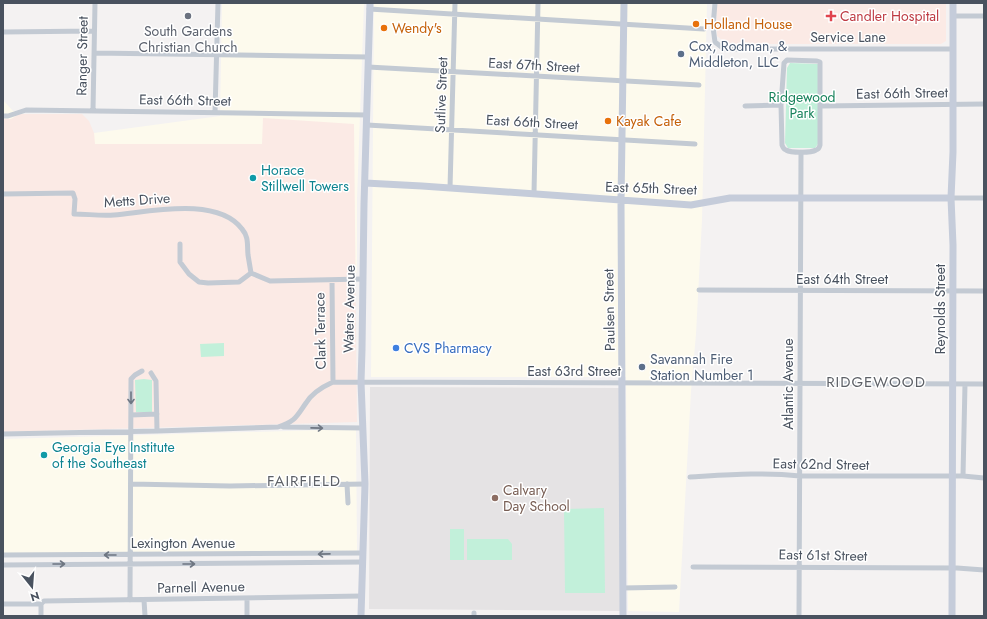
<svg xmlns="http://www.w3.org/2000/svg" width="987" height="619" font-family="Jost,sans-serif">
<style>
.commercial{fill:#fdfaed}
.education{fill:#e5e3e4}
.medical{fill:#fbeae5}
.green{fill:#c2f0da}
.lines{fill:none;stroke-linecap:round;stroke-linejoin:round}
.street{stroke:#c3cad3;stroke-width:5}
.secondary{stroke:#c5ccda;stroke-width:7}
.oneway{stroke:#6e7682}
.worship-dot{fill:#6b7280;stroke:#fff;stroke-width:1.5}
.health-dot{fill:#e0444e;stroke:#fff;stroke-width:1.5}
.food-dot{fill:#e8710a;stroke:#fff;stroke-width:1.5}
.service-dot{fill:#5c6f8a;stroke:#fff;stroke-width:1.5}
.culture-dot{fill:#0f9aa8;stroke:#fff;stroke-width:1.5}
.shop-dot{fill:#3f7fe0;stroke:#fff;stroke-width:1.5}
.education-dot{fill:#8d6e63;stroke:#fff;stroke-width:1.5}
.labels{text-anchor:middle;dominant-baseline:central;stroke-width:3;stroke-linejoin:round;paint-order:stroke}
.health-label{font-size:14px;fill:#be3a42;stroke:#fff;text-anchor:start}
.food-label{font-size:14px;fill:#c56008;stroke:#fff;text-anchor:start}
.worship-label{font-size:14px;fill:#5b616d;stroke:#fff}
.street-label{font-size:14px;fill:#49525f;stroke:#fff}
.service-label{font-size:14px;fill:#4e5e75;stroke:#fff;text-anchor:start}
.park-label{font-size:14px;fill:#18835c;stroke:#fff}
.culture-label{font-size:14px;fill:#0d838f;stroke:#fff;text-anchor:start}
.shop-label{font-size:14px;fill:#366cbe;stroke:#fff;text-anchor:start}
.education-label{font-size:14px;fill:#785e54;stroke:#fff;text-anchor:start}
.neighbourhood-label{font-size:15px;letter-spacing:1px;fill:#5e6167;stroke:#fff}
</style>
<rect width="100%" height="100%" fill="#f4f2f2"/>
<!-- commercial -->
<path class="commercial" d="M222 3H364L357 199V272L354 275 3 205V100L13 111 94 133 220 116Z
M374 3H707L702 220 696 334 691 391 679 612 628 611 626 377H371Z
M356 429 357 552 3 553V439Z"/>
<!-- education -->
<path class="education" d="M370 387 620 388 621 611 369 609Z"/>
<!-- medical -->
<path class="medical" d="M716 3H946V41L941 44H727L717 36Z
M19 114H82L89 121 94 133 95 144H262L263 118 354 124 357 422 3 432V119H11Z"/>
<!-- green -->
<path class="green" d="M790 63 818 64V144L815 148H788L785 143 787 68Z
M224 343V356L201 357 200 344Z
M144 379 152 380V412H136L135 380Z
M604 508 605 593H565L564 509Z
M450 529H464V560H450Z
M467 539H508L512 544V560H467Z"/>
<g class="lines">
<!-- street -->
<path class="street" d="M715 3 713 27 715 42 724 49H953
M369 9 704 29
M953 16H984
M3 32 94 31
M94 53 368 57
M787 60 817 61 820 62V145C819 148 819 149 816 150 811 153 791 153 786 150 783 149 783 147 782 145L781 105 784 63Z
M368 67 699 85
M745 106 781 105
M821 106 984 104
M93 110 95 3
M215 112 218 3
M3 116H8L26 110 367 115
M367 125 695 144
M450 188 455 3
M534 193 538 3
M3 194 73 193 75 199 74 214C87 214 100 216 114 215 149 212 217 196 242 229 249 237 247 245 248 255 249 261 250 267 251 273
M951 198H984
M180 244V262L189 274 199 282 208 283 239 282 251 273 270 281 363 279
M332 280 333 382
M699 290 984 291
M151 373 156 381 157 431
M131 415 157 414
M283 427 363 428
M3 434 157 431 278 427C296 421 296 417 306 403 312 393 322 387 333 382L984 384
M963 476 965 384
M690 477C726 475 763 472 800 476H963L984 478
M131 484 230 486 365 484
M347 484 348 503
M3 555 363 553
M3 565 363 562
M693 567 957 568 984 570
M623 588 675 587
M247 598V616
M130 600 131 379 135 375 142 371
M144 600 145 616
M3 604H41
M41 616V604L44 601 362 596
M474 616V613
M799 616 801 152"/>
<!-- secondary -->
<path class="secondary" d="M365 183 422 186 691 205 730 198H951
M361 616 365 484 361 382 362 350 364 204 370 3
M623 616 621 201 624 3
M952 616 953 245 951 198 953 152V3"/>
</g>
<!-- one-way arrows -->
<defs><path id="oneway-shaft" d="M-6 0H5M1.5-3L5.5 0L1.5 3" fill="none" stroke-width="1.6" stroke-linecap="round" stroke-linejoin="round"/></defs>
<g class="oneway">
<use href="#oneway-shaft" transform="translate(131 398) rotate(90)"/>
<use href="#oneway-shaft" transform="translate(317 428) rotate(1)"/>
<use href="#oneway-shaft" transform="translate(324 554) rotate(179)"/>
<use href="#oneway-shaft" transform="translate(110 555) rotate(180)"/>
<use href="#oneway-shaft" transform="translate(59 564)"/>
<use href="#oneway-shaft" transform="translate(189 564)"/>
</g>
<!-- markers -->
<circle class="worship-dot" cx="188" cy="16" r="4"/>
<path class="health-dot" d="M829 10h4v4h4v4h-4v4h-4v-4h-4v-4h4z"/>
<g class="food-dot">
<circle cx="696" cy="24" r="4"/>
<circle cx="384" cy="28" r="4"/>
<circle cx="608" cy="121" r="4"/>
</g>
<g class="service-dot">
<circle cx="681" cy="54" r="4"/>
<circle cx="642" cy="367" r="4"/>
</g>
<g class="culture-dot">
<circle cx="253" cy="178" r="4"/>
<circle cx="44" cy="455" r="4"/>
</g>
<circle class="shop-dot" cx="396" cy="348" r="4"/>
<circle class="education-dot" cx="495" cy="498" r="4"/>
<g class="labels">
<!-- health labels -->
<g class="health-label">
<text x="840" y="16">Candler Hospital</text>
</g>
<!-- food labels -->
<g class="food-label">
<text x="704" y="24">Holland House</text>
<text x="392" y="28">Wendy's</text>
<text x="616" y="121">Kayak Cafe</text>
</g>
<!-- worship labels -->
<g class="worship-label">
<text x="188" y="31">South Gardens<tspan x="188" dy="16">Christian Church</tspan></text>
</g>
<!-- street labels -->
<g class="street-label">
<text x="848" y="37">Service Lane</text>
<text transform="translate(82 56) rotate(-89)">Ranger Street</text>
<text transform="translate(534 65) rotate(3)">East 67th Street</text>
<text transform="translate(902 93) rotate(-1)">East 66th Street</text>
<text transform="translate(441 95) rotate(-88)">Sutlive Street</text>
<text transform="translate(185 100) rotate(1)">East 66th Street</text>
<text transform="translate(532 122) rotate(3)">East 66th Street</text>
<text transform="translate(651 188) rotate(2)">East 65th Street</text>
<text transform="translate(137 200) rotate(-4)">Metts Drive</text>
<text x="842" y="279">East 64th Street</text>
<text transform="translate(349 309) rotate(-89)">Waters Avenue</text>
<text transform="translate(940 309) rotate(-90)">Reynolds Street</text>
<text transform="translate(609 310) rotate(-91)">Paulsen Street</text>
<text transform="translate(320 331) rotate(-91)">Clark Terrace</text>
<text x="574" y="371">East 63rd Street</text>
<text transform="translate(788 384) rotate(-90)">Atlantic Avenue</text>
<text transform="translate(821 464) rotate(1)">East 62nd Street</text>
<text x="183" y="543">Lexington Avenue</text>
<text transform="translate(823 555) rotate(1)">East 61st Street</text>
<text transform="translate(201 587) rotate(-1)">Parnell Avenue</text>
</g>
<!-- service labels -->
<g class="service-label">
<text x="689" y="46">Cox, Rodman, &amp;<tspan x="689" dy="16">Middleton, LLC</tspan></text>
<text x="650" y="359">Savannah Fire<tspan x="650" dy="16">Station Number 1</tspan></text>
</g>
<!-- park labels -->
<g class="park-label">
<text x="802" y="97">Ridgewood<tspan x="802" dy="16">Park</tspan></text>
</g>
<!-- culture labels -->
<g class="culture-label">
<text x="261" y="170">Horace<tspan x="261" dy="16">Stillwell Towers</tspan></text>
<text x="52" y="447">Georgia Eye Institute<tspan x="52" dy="16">of the Southeast</tspan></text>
</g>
<!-- shop labels -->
<g class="shop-label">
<text x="404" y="348">CVS Pharmacy</text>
</g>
<!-- education labels -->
<g class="education-label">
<text x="503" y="490">Calvary<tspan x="503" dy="16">Day School</tspan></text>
</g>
<!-- neighbourhood labels -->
<g class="neighbourhood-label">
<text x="876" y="382">RIDGEWOOD</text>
<text x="304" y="481">FAIRFIELD</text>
</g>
</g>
<!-- border -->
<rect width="987" height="619" fill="none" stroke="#49525f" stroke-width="8"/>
<!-- north arrow -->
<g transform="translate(32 587) rotate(163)" stroke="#ffffff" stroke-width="3" paint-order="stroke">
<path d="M0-3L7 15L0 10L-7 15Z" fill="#49525f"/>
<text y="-6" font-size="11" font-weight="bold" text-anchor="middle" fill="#49525f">N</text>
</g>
</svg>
